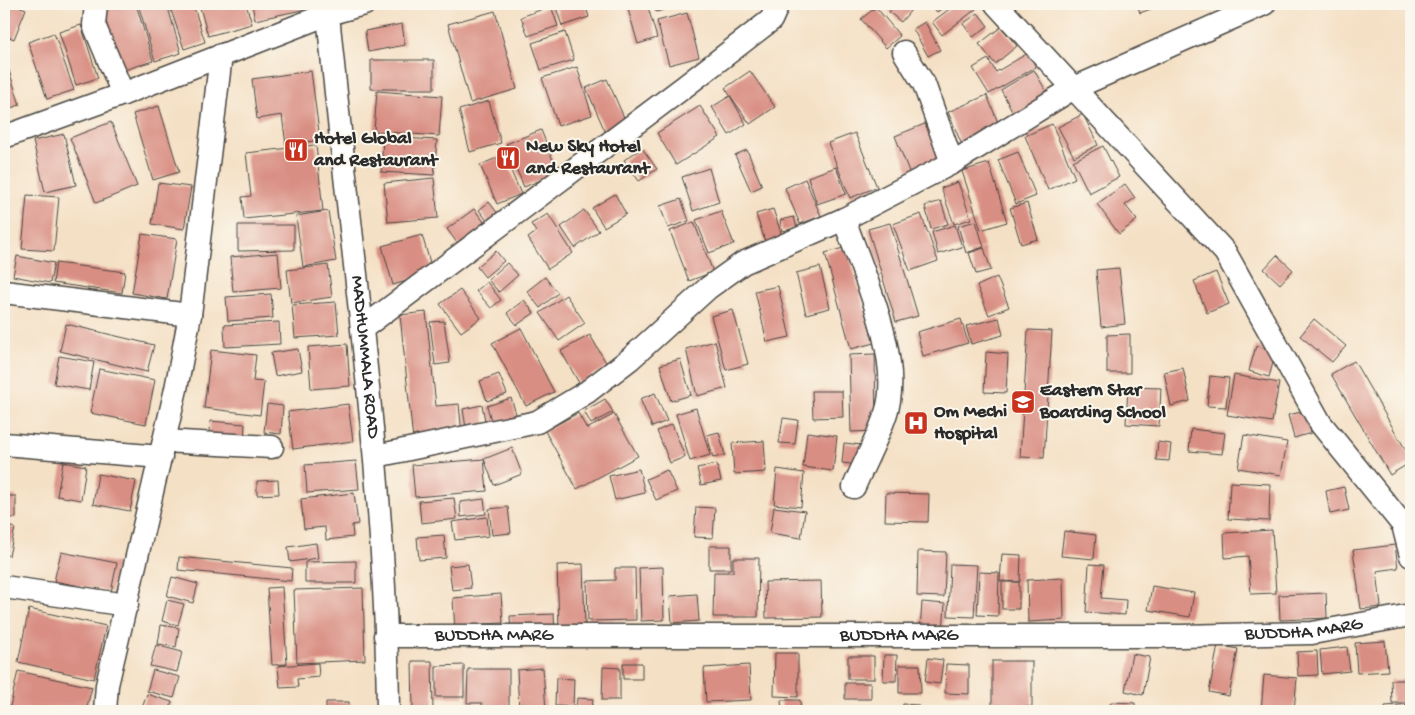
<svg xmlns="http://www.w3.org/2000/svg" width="1415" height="715" font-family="'Gochi Hand',sans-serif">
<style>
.building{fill:#d98e83}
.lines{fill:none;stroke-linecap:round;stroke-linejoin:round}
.minor-casing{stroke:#494642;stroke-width:25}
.minor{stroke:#fff;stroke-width:22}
.labels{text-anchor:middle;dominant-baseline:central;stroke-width:4;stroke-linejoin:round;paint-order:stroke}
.poi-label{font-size:19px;font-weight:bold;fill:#2b2b2b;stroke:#fbf7ec;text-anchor:start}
.street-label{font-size:19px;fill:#2b2b2b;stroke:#fbf7ec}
</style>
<rect width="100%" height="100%" fill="#fbf7ec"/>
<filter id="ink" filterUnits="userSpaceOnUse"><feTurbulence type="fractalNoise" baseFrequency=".02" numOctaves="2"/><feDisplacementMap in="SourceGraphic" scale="10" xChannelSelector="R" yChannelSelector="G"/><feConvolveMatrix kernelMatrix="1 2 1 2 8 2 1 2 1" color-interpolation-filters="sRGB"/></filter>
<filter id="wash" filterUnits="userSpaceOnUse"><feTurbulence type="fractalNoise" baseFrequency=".0096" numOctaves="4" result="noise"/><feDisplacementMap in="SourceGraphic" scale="20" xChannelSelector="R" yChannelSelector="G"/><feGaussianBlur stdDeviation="1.12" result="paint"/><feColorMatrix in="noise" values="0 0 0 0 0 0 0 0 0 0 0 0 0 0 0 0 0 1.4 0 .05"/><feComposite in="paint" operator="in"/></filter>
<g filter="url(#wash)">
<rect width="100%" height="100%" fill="#f4e0c5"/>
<g id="blocks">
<!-- building -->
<path class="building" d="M4 4H13L26 9 14 39 4 35Z
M125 4H136L153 61 121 71 103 11Z
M138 4H167L181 53 155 61Z
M169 4H193L205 42 184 49Z
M199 4H246L252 24 208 36Z
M252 4H301L302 10 255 20Z
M555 4H585L589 17 562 26Z
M647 4 657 38 638 44 628 9Z
M654 4H676L677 6 656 12Z
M895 4H916L901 22 889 12Z
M930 4H948L937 12Z
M956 4H972L976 9 942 35 932 22Z
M1137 4H1164L1140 13Z
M551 6 558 26 528 36 521 17Z
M876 7 900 36 886 48 861 19Z
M495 11 517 89 470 103 448 24Z
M687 13 699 57 669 65 657 21Z
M978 13 988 26 973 37 963 24Z
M925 22 940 50 928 56 913 29Z
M402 24 405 45 368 52 365 31Z
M81 25 98 78 76 85 59 32Z
M1001 27 1017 46 995 64 979 44Z
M565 32 574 60 541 70 532 43Z
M54 33 74 90 47 99 28 42Z
M1028 53 1036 67 989 94 973 68 988 59 996 72Z
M4 55 20 105 4 110Z
M371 60H434V89H371Z
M577 67 592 115 558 126 542 78Z
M1034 70 1049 96 1015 116 1001 90Z
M311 71 320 140 286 145 282 115 257 119 252 79Z
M750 71 775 107 750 124 725 88Z
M607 79 626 122 605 131 586 88Z
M377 91 442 96 439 136 374 131Z
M987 95 1000 128 962 145 948 112Z
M730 96 746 124 729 135 712 107Z
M489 101 501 143 470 152 459 110Z
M159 106 179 172 153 180 133 114Z
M700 106 720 137 676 165 657 133Z
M1083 114 1098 145 1074 157 1058 127Z
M111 122 137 186 96 203 70 138Z
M927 123 942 161 910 174 895 136Z
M1052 124 1075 178 1048 190 1025 136Z
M541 130 558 173 524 187 506 144Z
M855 133 877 187 850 198 828 143Z
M64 134 76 185 45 192 33 141Z
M383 137 437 140 434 175 381 172Z
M316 145 323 211 244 219 242 197 251 196 246 153Z
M1103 146 1119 177 1089 193 1073 161Z
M642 148 657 169 639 181 624 160Z
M747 150 762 186 751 191 735 155Z
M1018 152 1036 196 1016 204 998 160Z
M504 155 521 194 497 204 480 165Z
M4 157H9L5 221H4Z
M989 163 1007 222 981 230 962 171Z
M836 167 846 194 817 204 808 177Z
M709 168 719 202 693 211 682 177Z
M434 178 438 218 388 222 384 183Z
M805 179 821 216 800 224 785 188Z
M958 182 971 219 954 224 941 188Z
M158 183 191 187 184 229 152 224Z
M1125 184 1135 198 1125 205 1137 220 1119 234 1097 204Z
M615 194 626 214 604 227 592 208Z
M27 195 59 197 54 251 22 249Z
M681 199 689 221 668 228 660 206Z
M941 201 948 224 931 229 925 206Z
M489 202 499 215 489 223 479 210Z
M1027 203 1038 239 1021 244 1010 208Z
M474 209 488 227 460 247 447 229Z
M773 209 783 239 766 244 756 214Z
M584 210 599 231 575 248 561 227Z
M328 211 336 261 303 267 296 216Z
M721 211 734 244 709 253 696 220Z
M548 214 573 253 548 269 528 238 536 232 531 224Z
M921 214 938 261 910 271 893 224Z
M794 217 797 228 782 231 780 220Z
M976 221 984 247 966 253 958 226Z
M694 222 713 272 689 281 670 231Z
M890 223 918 316 896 322 868 229Z
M238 225H294V250L238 251Z
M955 225 962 247 938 254 932 232Z
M142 234 177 239 167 299 132 293Z
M422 235 433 273 393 285 382 246Z
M847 247 874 343 851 349 825 253Z
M984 248 991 270 976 274 969 253Z
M496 251 504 261 485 277 477 267Z
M278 253 281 288 233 292 230 257Z
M1277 255 1293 270 1280 284 1264 269Z
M17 256 54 263 50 283 13 276Z
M56 263 125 272 122 293 53 283Z
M507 263 518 275 499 292 488 280Z
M328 265 332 297 291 303 287 270Z
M820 267 830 308 806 314 796 273Z
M1119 268 1125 324 1101 327 1096 270Z
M1216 272 1229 304 1207 313 1194 281Z
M545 277 558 293 540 308 527 291Z
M997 277 1009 307 989 315 977 286Z
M487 282 501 300 491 308 476 291Z
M778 286 790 337 767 342 755 291Z
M460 290 481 318 461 332 440 304Z
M271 294 273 318 228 321 226 297Z
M566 295 585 323 559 341 540 313Z
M524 300 534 313 517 325 507 313Z
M336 302 339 335 295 338 292 305Z
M733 310 748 364 726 370 711 316Z
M426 312 436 406 459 404 462 435 413 440 400 315Z
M999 318 1003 335 971 344 966 326Z
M961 319 968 343 923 356 917 332Z
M1314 319 1346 346 1332 362 1300 336Z
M444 321 450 363 435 365 430 322Z
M279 322 280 344 225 347 224 325Z
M66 324 154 345 147 372 60 351Z
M521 328 554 392 526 406 492 343Z
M1028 330 1052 331 1044 458 1020 457Z
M1130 334V373H1107V335Z
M590 335 608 366 579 383 561 351Z
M715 341 727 388 697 396 686 349Z
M347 344 350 386 311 389 308 347Z
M1256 346 1276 352 1269 377 1249 371Z
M298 349 302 371 275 376 271 353Z
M211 350 256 355 253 381 264 382 260 415 204 408Z
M986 352 1008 354 1006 393 984 392Z
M875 354 876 431 851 432 849 355Z
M59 356 94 362 89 390 54 384Z
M680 359 691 395 671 401 660 365Z
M1354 361 1411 459V462L1390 475 1331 374Z
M1183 368 1190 401 1171 406 1164 372Z
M99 369 155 380 146 424 90 413Z
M499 374 507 394 487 401 480 381Z
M1234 375 1279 383 1272 422 1227 415Z
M1210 376 1229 378 1226 407 1207 406Z
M1128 387 1161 388 1159 426 1126 424Z
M812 391H842L843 417 813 418Z
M655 393 667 421 652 427 640 399Z
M511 398 518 420 493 427 487 406Z
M605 399 613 412 591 424 584 411Z
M267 404 283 406 281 434 264 432Z
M348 404 353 441 293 449 288 412Z
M482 405 487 431 467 434 463 409Z
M696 408 710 455 690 461 676 414Z
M1305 411 1311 433 1294 438 1288 415Z
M578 413 587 429 614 414 638 456 577 489 545 431Z
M783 418 798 420 795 444 779 443Z
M210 421 245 424 244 444 208 441Z
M672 424 685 457 670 463 657 431Z
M1191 429 1225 433 1222 454 1189 451Z
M719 432 725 455 713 458 707 435Z
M807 432 837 436 833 471 803 467Z
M1244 435 1287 442 1281 475 1238 468Z
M764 441 766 472 734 474 732 443Z
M1158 442 1171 444 1169 461 1156 460Z
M844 443 862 445 859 465 842 463Z
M512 448 522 474 494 485 484 459Z
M484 459 487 491 415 497 412 465Z
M356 461 359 489 307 493 305 465Z
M63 462 86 466 81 500 57 496Z
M717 464 721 481 701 485 697 468Z
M639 469 645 493 615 500 609 476Z
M777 469 804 473 801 507 774 504Z
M667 470 677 491 656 500 646 479Z
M98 474 136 481 130 511 93 504Z
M278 480 279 494 257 495V481Z
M1230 482 1270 484 1269 521 1228 519Z
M1344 487 1349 510 1330 514 1326 491Z
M354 493 358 524 352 525 353 537 326 540 325 527 304 529 301 499Z
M886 493 929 494 928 522 885 521Z
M4 496H16V518H4Z
M454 498 457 519 421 523 419 501Z
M484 499 486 514 461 517 460 502Z
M508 507 511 533 492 535 489 509Z
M696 507 715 508 713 538 694 537Z
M774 507 805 511 801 538 770 533Z
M487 517 489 536 455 540 452 522Z
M4 525 15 528 9 556 4 554Z
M1272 530 1276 593 1251 594 1248 556 1225 558 1224 533Z
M1064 531 1096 535 1094 559 1061 556Z
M444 535 446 558 419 560 417 537Z
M316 543 318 558 290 562 288 547Z
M1395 545 1398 568 1377 571 1381 607 1361 609 1353 550Z
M709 546H731V569H709Z
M918 551 946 552 944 597 917 596Z
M61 552 117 563 111 592 54 581Z
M1002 554 1021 555 1020 582 1000 581Z
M179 557 292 568 291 581 178 570Z
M733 558H759L758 617H713L714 572H733Z
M356 561V583H305V562Z
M468 564 471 588 452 590 449 566Z
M583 564 585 626 559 627 557 565Z
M950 564 977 565 974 617 948 616Z
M1089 564 1104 565 1101 598 1126 600 1125 615 1086 612Z
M663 567 664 620 641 621 639 568Z
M615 568H635L636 620 588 621 587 581 615 580Z
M979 572 999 573 998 616 977 615Z
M172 577 198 584 193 603 167 596Z
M1063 578 1064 620 1028 622 1027 580Z
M821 581 822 617 766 618 765 582Z
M1002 582H1019V609H1002Z
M1152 586 1194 593 1190 617 1148 610Z
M282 587 287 664 272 665 267 588Z
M363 588 365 660 297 663 294 590Z
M1326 593 1327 618 1280 620 1279 595Z
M501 594 503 623 482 624 483 630 455 632 453 598Z
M697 594 699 621 672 623 670 596Z
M167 600 184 604 178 625 162 621Z
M922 602 945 604 943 632 920 631Z
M29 609 106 626 94 679 18 662Z
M554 614 555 632 511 634 510 616Z
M161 625 179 628 176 647 158 644Z
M1385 641 1388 671 1357 673 1355 643Z
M156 645 182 652 177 672 150 666Z
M1218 645 1238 649 1229 696 1209 692Z
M1347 647 1350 671 1322 674 1320 650Z
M1317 651 1318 675 1298 676 1297 652Z
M775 653H798V697L774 696Z
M1132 654 1150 657 1143 695 1125 691Z
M884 655H897L896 681H883Z
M848 656H874V679H848Z
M928 658 943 660 940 684 925 682Z
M412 661H432L433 711H413Z
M992 661H1032V707H992Z
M318 663 319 677 297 679 298 687 280 688 278 666Z
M623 663H642V679H623Z
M946 664 969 665V694L945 693Z
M464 665V697H436V666Z
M749 665 751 700 706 702 704 668Z
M899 665H920L921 693H899Z
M603 667 620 668V700H602Z
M543 668 546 711H519L517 670Z
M468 669H509V711H482V703H467Z
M153 670 180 677 174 698 147 691Z
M18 671 92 687 86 711H9Z
M1264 675 1297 678 1294 711H1261Z
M556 678 574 679 573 707 555 706Z
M1391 680H1411V703H1392Z
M845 683H871V699H845Z
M147 694 172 702 169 711H141Z
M577 698 593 699 592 711H576Z
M781 700H800L801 711H782Z
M326 702H349L350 711H326Z
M1111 702 1135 703V711H1110Z
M903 704 918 705V711H902Z
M1411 704V711H1386L1385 706Z"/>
</g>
</g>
<g filter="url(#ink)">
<use href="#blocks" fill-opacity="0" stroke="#494642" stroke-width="1"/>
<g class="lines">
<defs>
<g id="minor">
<path d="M96 4 94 25 123 94"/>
<path id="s1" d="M327 4C349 240 386 474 388 711"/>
<path d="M996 4 1225 252 1321 424 1403 525 1411 556"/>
<path d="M904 52 924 84 952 163"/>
<path d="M4 137 123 94 328 14 364 4"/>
<path d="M844 219C862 271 904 360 886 413 878 438 864 463 854 487"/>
<path d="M4 292 190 315"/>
<path d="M363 328 684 87 771 20 776 9 773 4"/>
<path d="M164 441 272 447"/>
<path d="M4 444 161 457"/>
<path d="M376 456 537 422 587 392 630 359 708 288 743 263 844 219 952 163 1072 89 1264 4"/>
<path d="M4 587 127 605"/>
<path id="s2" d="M385 636H1181L1312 633 1411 615"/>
<path d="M105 711 107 685 176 389 190 315 221 55"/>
</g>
</defs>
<!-- minor casing -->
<use href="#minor" class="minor-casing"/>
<!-- minor -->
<use href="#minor" class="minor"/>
</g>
</g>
<!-- icons -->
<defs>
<symbol id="restaurant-square" viewBox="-11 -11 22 22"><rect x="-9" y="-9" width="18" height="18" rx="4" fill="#c8321e" stroke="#fbf7ec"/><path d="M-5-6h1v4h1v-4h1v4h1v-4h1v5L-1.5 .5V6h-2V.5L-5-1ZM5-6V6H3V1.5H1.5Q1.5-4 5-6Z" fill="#fff"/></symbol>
<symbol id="school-square" viewBox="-11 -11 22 22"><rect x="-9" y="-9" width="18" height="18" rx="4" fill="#c8321e" stroke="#fbf7ec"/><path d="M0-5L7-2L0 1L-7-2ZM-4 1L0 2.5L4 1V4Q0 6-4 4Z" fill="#fff"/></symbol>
<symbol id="hospital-square" viewBox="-11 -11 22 22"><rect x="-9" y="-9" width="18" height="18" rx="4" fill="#c8321e" stroke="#fbf7ec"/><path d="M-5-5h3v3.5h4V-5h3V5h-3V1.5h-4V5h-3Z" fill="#fff"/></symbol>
</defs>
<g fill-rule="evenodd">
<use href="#restaurant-square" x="282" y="136" width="28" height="28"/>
<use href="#restaurant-square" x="494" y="144" width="28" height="28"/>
<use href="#school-square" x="1009" y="388" width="28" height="28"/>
<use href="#hospital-square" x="902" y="409" width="28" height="28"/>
</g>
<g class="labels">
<!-- poi labels -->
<g class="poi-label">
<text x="314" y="139">Hotel Global<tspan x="314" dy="22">and Restaurant</tspan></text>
<text x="526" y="147">New Sky Hotel<tspan x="526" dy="22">and Restaurant</tspan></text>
<text x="1040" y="391">Eastern Star<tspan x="1040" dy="22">Boarding School</tspan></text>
<text x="934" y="412">Om Mechi<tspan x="934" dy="22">Hospital</tspan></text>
</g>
<!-- street labels -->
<g class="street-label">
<text stroke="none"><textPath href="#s1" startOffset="355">MADHUMMALA ROAD</textPath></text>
<text stroke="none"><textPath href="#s2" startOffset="919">BUDDHA MARG</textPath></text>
<text stroke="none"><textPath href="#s2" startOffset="514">BUDDHA MARG</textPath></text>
<text stroke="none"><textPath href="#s2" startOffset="109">BUDDHA MARG</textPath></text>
</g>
</g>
<!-- margin -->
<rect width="1415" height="715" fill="none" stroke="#fbf7ec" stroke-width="20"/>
</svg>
